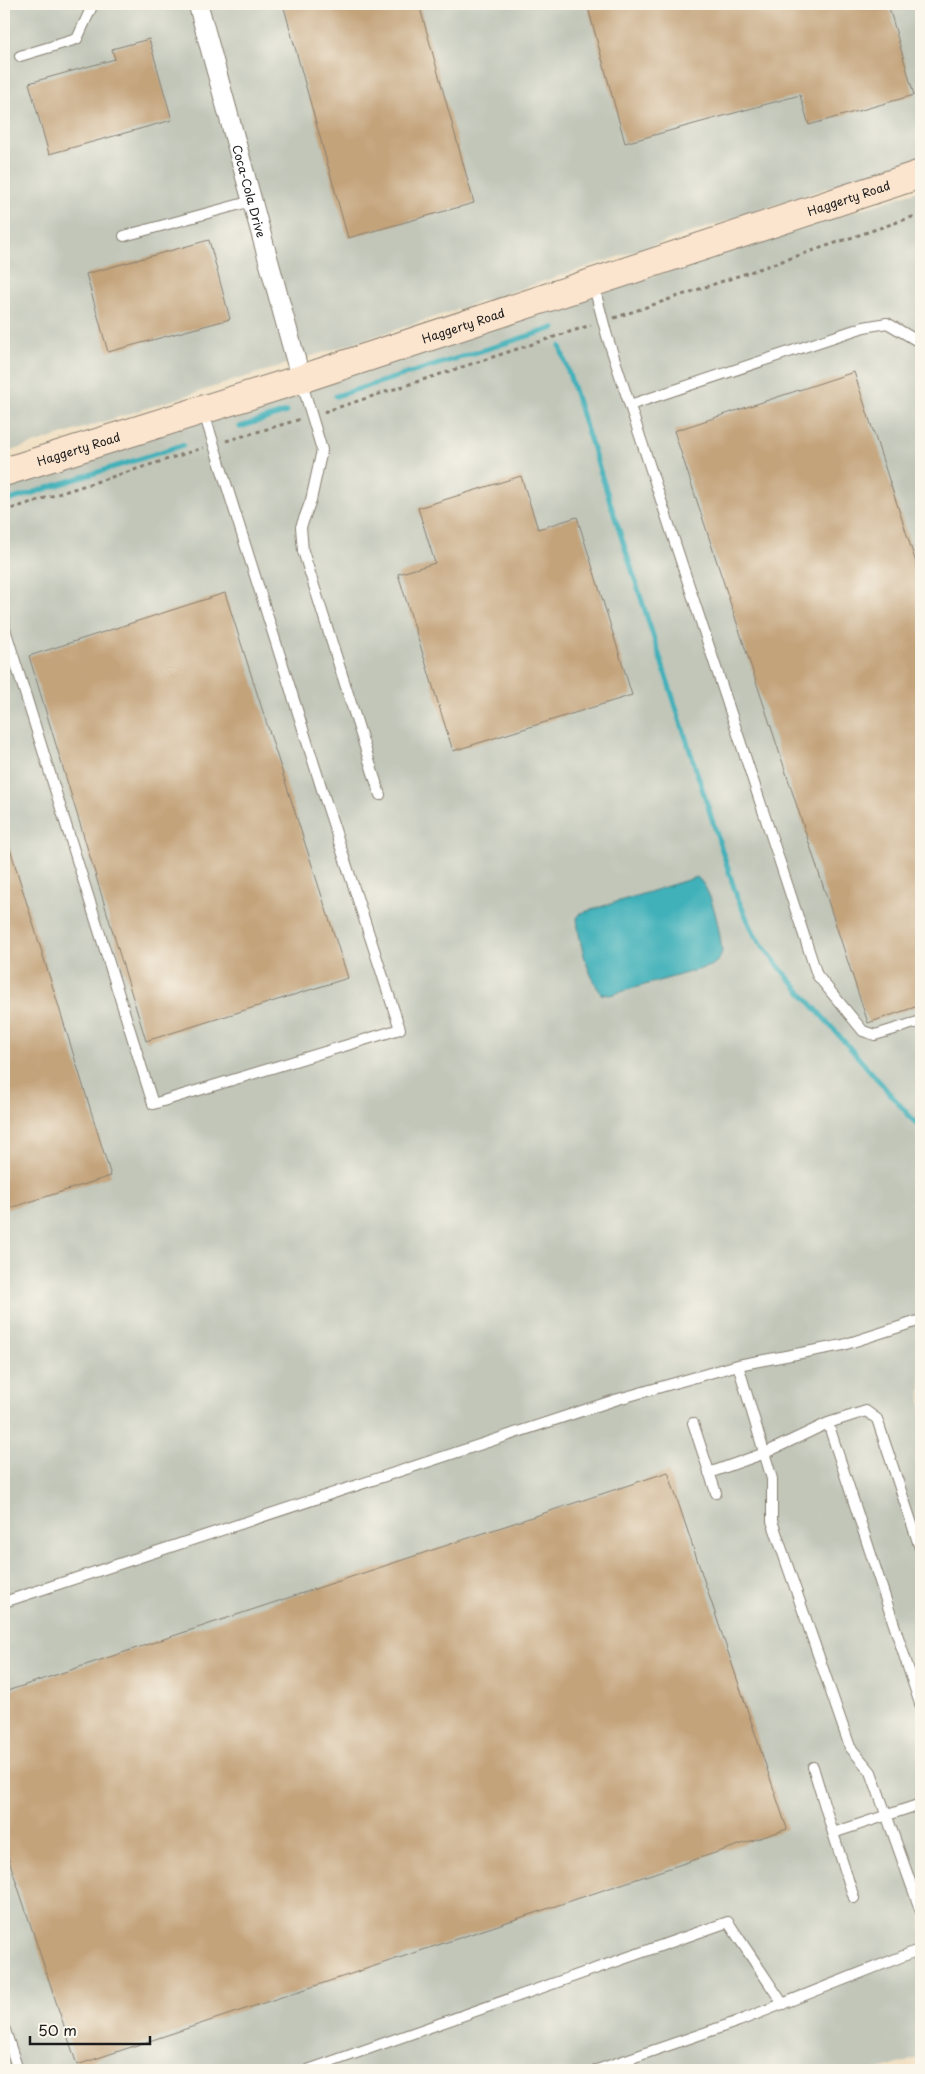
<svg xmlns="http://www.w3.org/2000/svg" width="925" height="2074" font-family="'Playpen Sans',sans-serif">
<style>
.industrial{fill:#c1c6b9}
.water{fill:#40b0b9;stroke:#2e666a}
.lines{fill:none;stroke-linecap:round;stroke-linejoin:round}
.stream{stroke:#40b0b9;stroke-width:5}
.building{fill:#c3a37a}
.service-casing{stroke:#867e70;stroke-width:12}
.minor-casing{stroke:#867e70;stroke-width:21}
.secondary-casing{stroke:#867e70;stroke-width:30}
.path{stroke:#867e70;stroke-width:3;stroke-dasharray:4 4;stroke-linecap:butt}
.service{stroke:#fff;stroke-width:10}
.minor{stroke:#fff;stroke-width:19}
.secondary{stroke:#fce5cf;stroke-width:28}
.labels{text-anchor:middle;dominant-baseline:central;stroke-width:4;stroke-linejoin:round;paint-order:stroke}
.street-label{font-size:12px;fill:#1c1c1c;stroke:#fbf7ec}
</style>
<rect width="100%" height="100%" fill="#fbf7ec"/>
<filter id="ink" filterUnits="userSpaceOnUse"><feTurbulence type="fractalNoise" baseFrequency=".02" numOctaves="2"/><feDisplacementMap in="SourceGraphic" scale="10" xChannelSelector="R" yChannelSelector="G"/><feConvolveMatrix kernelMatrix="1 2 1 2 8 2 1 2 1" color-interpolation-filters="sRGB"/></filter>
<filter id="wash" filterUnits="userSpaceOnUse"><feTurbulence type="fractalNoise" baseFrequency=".0096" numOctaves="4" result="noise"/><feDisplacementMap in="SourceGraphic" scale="20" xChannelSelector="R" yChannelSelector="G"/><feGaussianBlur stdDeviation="1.12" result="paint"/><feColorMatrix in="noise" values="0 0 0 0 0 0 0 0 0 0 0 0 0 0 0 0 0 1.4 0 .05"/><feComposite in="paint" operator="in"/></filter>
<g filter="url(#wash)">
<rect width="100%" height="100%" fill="#f1e0c3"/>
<!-- industrial -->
<path class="industrial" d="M4 4H921V157L404 327 4 453Z
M921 190V2057L879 2070H4V484Z"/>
<!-- water -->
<path class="water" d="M697 877C713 890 720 932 722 952L719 960 711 966 610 995 601 994C587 972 579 943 577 918L581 913Z"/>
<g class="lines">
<!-- stream -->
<path class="stream" d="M560 346 737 897 755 936 785 974 921 1129
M336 396 554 328
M240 427 286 412
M4 502 183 445"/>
</g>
<g id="blocks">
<!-- building -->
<path class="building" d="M283 4H419L474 203 348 238Z
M587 4H888L914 95 809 125 800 95 625 143Z
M149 39 172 120 49 154 29 83 115 59 112 49Z
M209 240 230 319 108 352 86 274Z
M854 372 921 578V1005L868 1023 674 431Z
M521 476 538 529 577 517 632 695 453 751 398 574 435 563 418 508Z
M225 593 348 978 146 1041 29 656Z
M7 839 111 1176 4 1210V840Z
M668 1472 787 1829 77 2065 4 1845V1692Z"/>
</g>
</g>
<g filter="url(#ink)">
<use href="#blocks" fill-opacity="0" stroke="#867e70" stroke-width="1"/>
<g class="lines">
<defs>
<path id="service" d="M20 56 77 39 93 4
M124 236 252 201
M593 283 607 336 817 975 863 1031 875 1035 921 1021
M301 380 322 450 311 500 301 527 303 551 380 795
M630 405 864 327 887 323 921 343
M4 613 5 629 153 1104 400 1029 324 796 203 410
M738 1365 772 1479V1521L850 1747 871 1772 921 1912
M693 1423 716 1493
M828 1423 921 1707
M709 1473 765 1453 828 1423 866 1411 877 1419 921 1551
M4 1602 615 1400 738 1365 843 1345 921 1320
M813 1767 833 1833
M854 1898 833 1833 921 1804
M4 2027 18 2070
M308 2070 728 1922 783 2004
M597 2070 739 2021 921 1949"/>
<g id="minor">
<path id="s1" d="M198 4 301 379"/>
</g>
<g id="secondary">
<path id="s2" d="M4 472 301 379 921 174"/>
</g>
</defs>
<!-- service casing -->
<use href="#service" class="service-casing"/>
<!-- minor casing -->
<use href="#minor" class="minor-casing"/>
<!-- secondary casing -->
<use href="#secondary" class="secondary-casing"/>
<!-- path -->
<path class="path" d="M614 318 921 214
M324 412 591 325
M226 441 301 419
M4 511 203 448"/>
<!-- service -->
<use href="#service" class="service"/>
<!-- minor -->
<use href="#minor" class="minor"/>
<!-- secondary -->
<use href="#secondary" class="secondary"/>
</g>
</g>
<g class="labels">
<!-- street labels -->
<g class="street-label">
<text stroke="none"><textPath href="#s1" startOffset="194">Coca-Cola Drive</textPath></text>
<text stroke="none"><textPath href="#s2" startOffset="888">Haggerty Road</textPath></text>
<text stroke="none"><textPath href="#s2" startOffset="482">Haggerty Road</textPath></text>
<text stroke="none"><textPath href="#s2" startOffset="78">Haggerty Road</textPath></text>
</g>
</g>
<!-- margin -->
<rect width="925" height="2074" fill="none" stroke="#fbf7ec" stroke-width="20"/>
<!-- scale -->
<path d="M30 2036v8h120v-8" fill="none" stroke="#1c1c1c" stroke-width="2.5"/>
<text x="38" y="2036" font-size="15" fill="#1c1c1c" stroke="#fbf7ec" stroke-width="4" paint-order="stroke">50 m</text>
</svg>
